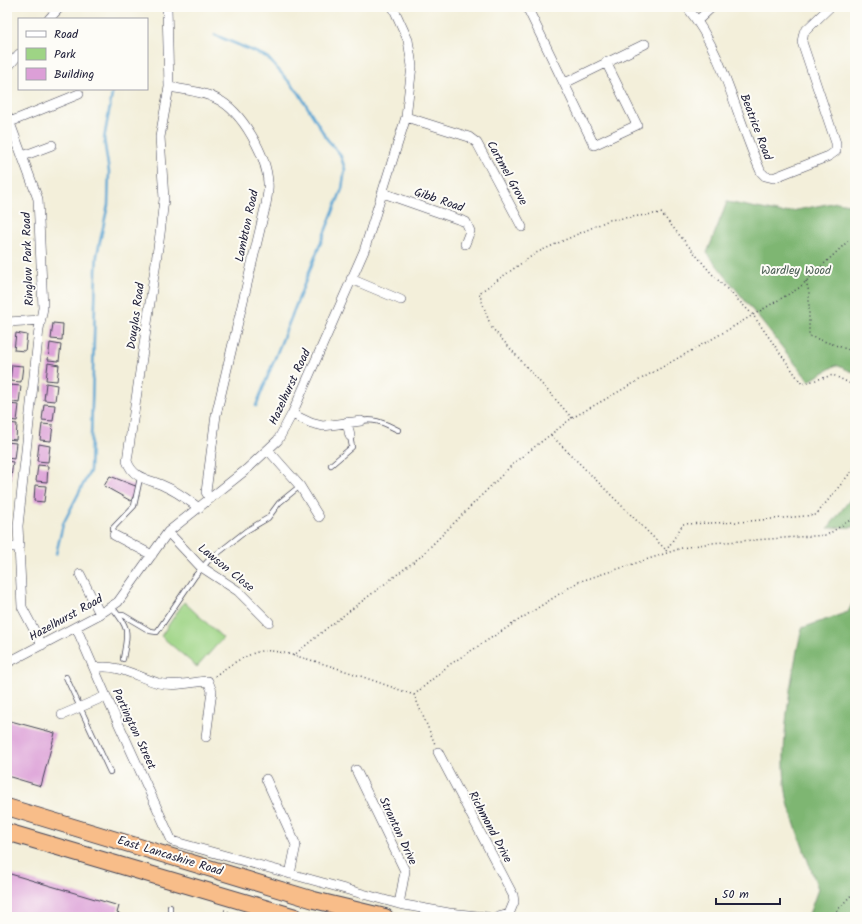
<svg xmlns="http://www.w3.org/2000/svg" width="862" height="924" font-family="Kalam,sans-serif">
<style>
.green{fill:#9ed485;stroke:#607b60}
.forest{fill:#7eb672;stroke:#506c56}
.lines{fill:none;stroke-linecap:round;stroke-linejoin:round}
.stream{stroke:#5ba5d3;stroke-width:2.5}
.building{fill:#dc9fd7}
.lane-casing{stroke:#414153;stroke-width:6}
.street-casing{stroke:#414153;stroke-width:10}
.highway-casing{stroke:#414153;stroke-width:18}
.path{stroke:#414153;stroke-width:1.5;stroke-dasharray:1 3;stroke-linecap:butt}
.lane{stroke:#fff;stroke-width:4.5}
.street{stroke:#fff;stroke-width:9}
.highway{stroke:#f8bd89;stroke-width:16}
.labels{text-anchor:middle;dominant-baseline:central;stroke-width:4;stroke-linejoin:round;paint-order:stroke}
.street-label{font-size:12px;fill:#22223b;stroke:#fdfcf7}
.park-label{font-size:12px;fill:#4d6055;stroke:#fdfcf7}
</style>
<rect width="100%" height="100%" fill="#fdfcf7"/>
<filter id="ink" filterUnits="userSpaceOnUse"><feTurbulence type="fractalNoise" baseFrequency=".025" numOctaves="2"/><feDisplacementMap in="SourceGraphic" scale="8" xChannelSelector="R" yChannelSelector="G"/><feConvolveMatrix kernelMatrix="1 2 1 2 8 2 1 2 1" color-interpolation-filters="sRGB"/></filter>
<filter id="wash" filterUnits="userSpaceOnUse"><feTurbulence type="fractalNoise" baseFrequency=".012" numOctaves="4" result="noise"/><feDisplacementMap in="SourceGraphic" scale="16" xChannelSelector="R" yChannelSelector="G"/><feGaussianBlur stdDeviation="0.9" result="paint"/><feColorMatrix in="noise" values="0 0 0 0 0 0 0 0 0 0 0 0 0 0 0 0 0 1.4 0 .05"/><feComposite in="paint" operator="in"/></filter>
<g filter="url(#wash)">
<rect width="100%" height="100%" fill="#f3efda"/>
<!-- green -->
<path class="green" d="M184 602 223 638 197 667 161 636Z"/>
<!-- forest -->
<path class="forest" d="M727 202 782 213 837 202 855 205V373L836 365 809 381 707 253Z
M855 493V527L828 528Z
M855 598V917H808L818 889C809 862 797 834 789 806 776 760 791 675 802 628L848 612Z"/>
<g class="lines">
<!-- stream -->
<path class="stream" d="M215 35 267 57 299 93 327 139 340 154 345 169 342 189 256 406
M56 554 63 524 90 471 96 271 97 255 108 205 109 172 104 139 113 89"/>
</g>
<g id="blocks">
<!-- building -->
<path class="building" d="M53 323 63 324 62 340 51 339Z
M16 333 27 335 25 351 14 350Z
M50 343 61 345 59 361 48 360Z
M48 363 59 365 57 381 46 380Z
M12 365 23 366 21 382 10 381Z
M46 383 57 385 55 401 44 400Z
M10 385 21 386 19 403 8 401Z
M8 404 19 405 17 421 7 420Z
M44 404 55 405 53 421 42 420Z
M7 423 17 424 16 440 7 439Z
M42 424 53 425 51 441 40 440Z
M7 442 16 443 14 459 7 458Z
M39 444 50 446 48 462 37 461Z
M7 461 13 462 11 478H7Z
M38 465 48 466 47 482 36 481Z
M110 476 138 487 131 501 104 486Z
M7 481H11L9 497H7Z
M35 485 46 486 44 502 34 501Z
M7 720 55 733 41 786 7 776Z
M7 873 119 906 117 913 128 917H7Z"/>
</g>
</g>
<g filter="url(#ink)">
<use href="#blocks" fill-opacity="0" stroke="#414153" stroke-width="1"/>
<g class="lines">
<defs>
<path id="lane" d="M361 421C376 418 385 424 398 430
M331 465 352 447 350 436
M114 535 113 528 134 506 140 478
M112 607C130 629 128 631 123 659
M119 615H123L150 631 157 632 195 576 208 561 246 531 268 518 279 503 300 486
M66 677 110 772
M170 907V917"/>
<path id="street" d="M167 7 169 87C185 90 202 91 217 99 242 111 267 156 268 183 269 190 267 197 266 204L216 415 206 492 210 499
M527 7 594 145 637 125 606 62
M687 7C725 55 736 117 761 172L765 176 773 178 829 156 836 151V143L802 42 804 32 830 7
M49 19 60 7
M697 21 712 7
M7 68 19 54
M565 83 645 44
M169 87 160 137 164 199 160 234 127 461C133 479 149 479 164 486 177 491 188 500 199 508
M7 115 38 199 43 308 39 329 18 526 22 607 42 645
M406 117 469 137 477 143 522 227
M10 122 79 94
M23 156 52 145
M383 193 466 222 470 231 465 244
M351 279 401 300
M7 322 41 320
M292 414 311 423 323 426 361 421
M347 422 350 436
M268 450 300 486 319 517
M168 532 200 566 238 591 269 622
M114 535 152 555
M7 547H18
M80 574 100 614
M76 627 106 696 172 841 399 904 449 913 487 917
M7 663 100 614 118 602 168 532 247 469 278 440 292 414 364 251 406 117 412 66 408 40 393 7
M95 668C117 663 137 677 158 683 175 687 192 682 208 681L212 691 206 737
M62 715 106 696
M438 752 513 895 514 902 509 914 498 917
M356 770 405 871 399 904
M266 779 296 845 290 874"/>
<path id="highway" d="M7 807 314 900 385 917
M7 832 295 917"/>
</defs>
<!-- lane casing -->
<use href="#lane" class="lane-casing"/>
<!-- street casing -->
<use href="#street" class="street-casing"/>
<!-- highway casing -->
<use href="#highway" class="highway-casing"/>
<!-- path -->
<path class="path" d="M806 281 809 292V336L855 352
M572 418 491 327 479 293 536 253 609 220 661 213 711 273 753 315 802 384 833 375 855 386
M551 435 667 551
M666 551 683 524 739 522 816 515 855 467
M293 656 327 628 420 557 515 462 572 418 719 335 799 288 848 241H855
M215 676C226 667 247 654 261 651 282 646 388 686 414 695L435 744
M414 695 449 665 578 582 682 548 711 543 827 535 855 517
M224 910 243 917
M831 917 855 891"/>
<!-- lane -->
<use href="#lane" class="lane"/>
<!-- street -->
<use href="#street" class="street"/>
<!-- highway -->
<use href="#highway" class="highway"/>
</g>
</g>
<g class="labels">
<!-- street labels -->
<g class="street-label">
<text transform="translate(756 127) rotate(69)">Beatrice Road</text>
<text transform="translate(507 173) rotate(61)">Cartmel Grove</text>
<text transform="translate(439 200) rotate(19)">Gibb Road</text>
<text transform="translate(247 226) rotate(-78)">Lambton Road</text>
<text transform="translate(28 259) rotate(-92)">Ringlow Park Road</text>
<text transform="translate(136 316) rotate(-82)">Douglas Road</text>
<text transform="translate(290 387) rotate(-65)">Hazelhurst Road</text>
<text transform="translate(226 568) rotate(39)">Lawson Close</text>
<text transform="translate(66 618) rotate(-29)">Hazelhurst Road</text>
<text transform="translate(134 729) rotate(65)">Partington Street</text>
<text transform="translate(490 827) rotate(62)">Richmond Drive</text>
<text transform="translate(398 831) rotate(65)">Stranton Drive</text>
<text transform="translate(170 856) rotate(17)">East Lancashire Road</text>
</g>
<!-- park labels -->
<g class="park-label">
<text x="796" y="270">Wardley Wood</text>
</g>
</g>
<!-- margin -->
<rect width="862" height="924" fill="none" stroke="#fdfcf7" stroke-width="24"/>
<!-- legend -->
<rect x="18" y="18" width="130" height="72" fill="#fdfcf7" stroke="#a5a5ac"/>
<rect x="26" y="31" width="20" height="6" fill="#ffffff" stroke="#a5a5ac"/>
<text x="54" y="38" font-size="12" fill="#22223b">Road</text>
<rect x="26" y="48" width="20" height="12" fill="#9ed485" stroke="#a5a5ac"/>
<text x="54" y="58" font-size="12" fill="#22223b">Park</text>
<rect x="26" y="68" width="20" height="12" fill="#dc9fd7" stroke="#a5a5ac"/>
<text x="54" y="78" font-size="12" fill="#22223b">Building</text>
<!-- scale -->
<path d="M716 898v6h64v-6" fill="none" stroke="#22223b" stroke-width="2"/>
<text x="722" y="898" font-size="12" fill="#22223b" stroke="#fdfcf7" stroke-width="3" paint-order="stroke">50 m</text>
</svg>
